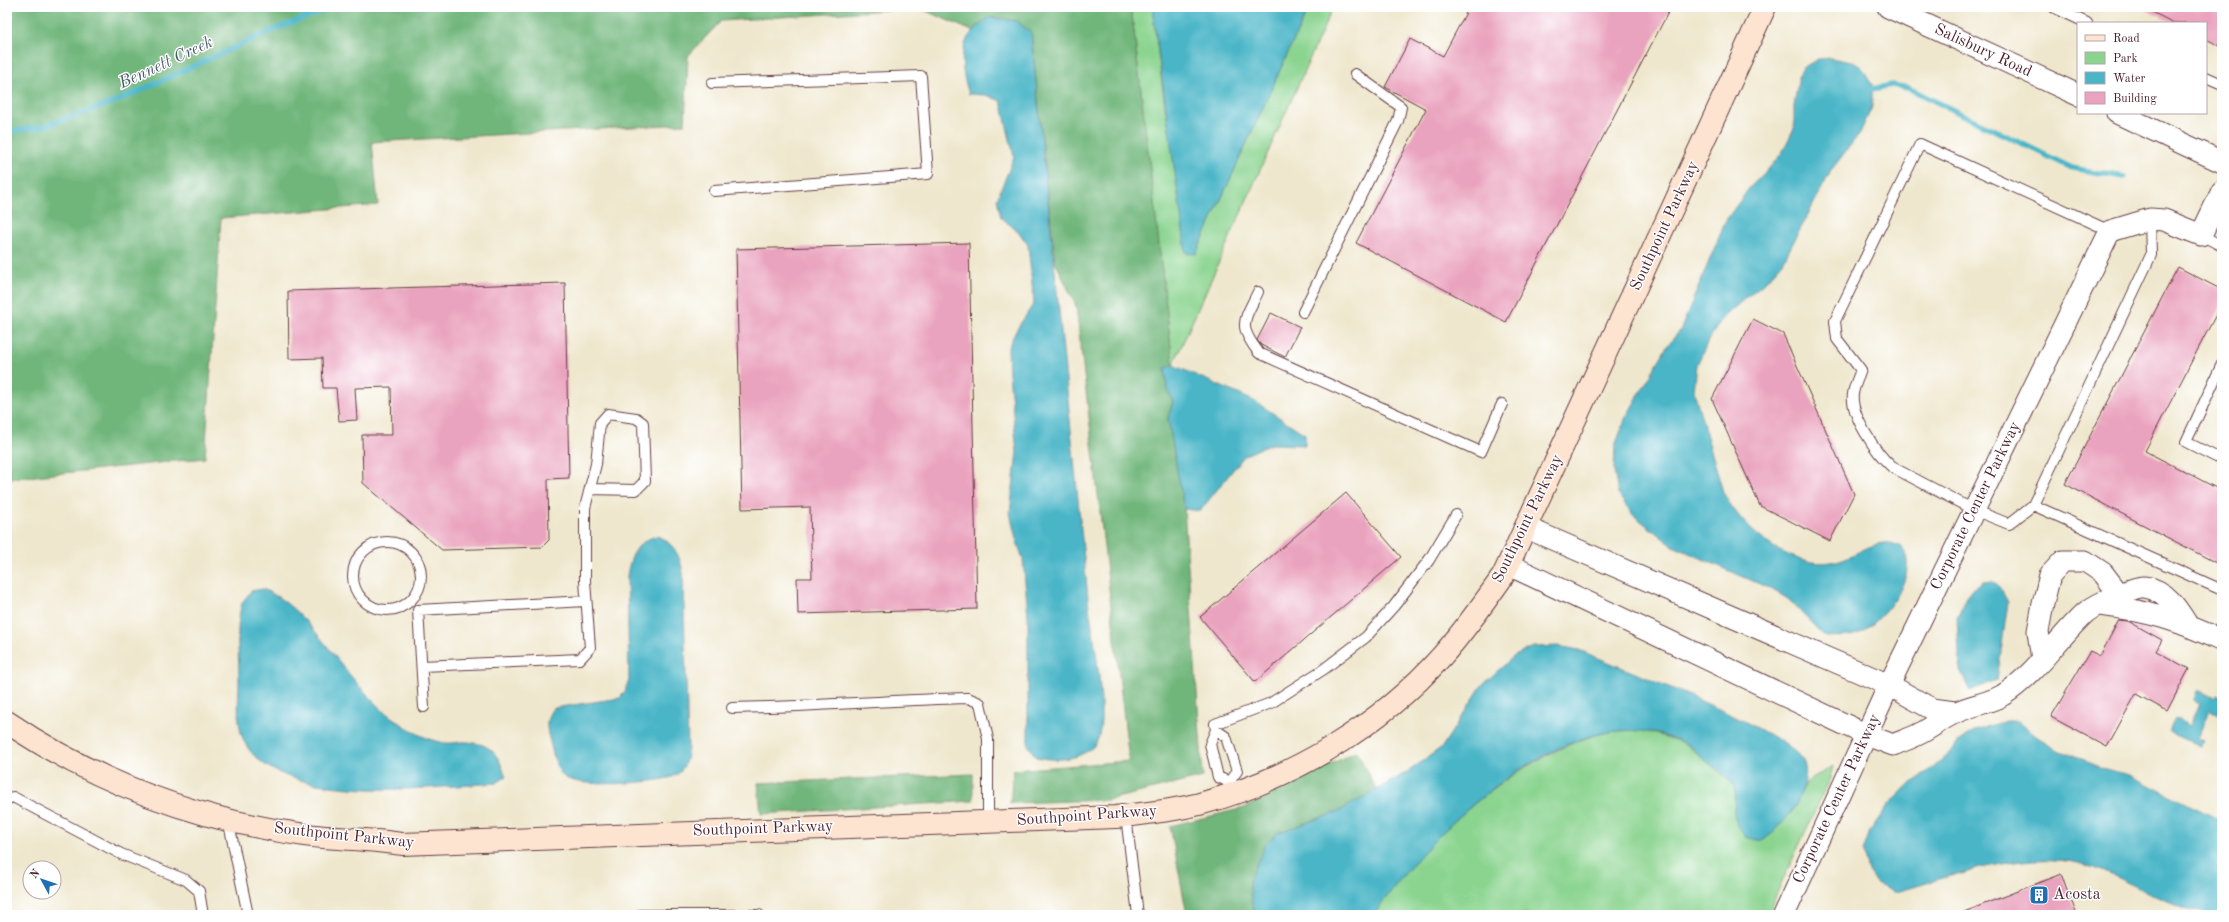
<svg xmlns="http://www.w3.org/2000/svg" width="2229" height="922" font-family="'Old Standard TT',serif">
<style>
.green{fill:#8bd490;stroke:#6a7a5e}
.forest{fill:#70b67a;stroke:#5d6a52}
.water{fill:#4ab5c7;stroke:#4a6a79}
.lines{fill:none;stroke-linecap:round;stroke-linejoin:round}
.stream{stroke:#4ab5c7;stroke-width:5.5}
.building{fill:#eaa3be}
.service-casing{stroke:#633d43;stroke-width:12}
.minor-casing{stroke:#633d43;stroke-width:23}
.secondary-casing{stroke:#633d43;stroke-width:24}
.service{stroke:#fff;stroke-width:10}
.minor{stroke:#fff;stroke-width:21}
.secondary{stroke:#fde4d1;stroke-width:22}
.labels{text-anchor:middle;dominant-baseline:central;stroke-width:3;stroke-linejoin:round;paint-order:stroke}
.street-label{font-size:16px;fill:#4a1f2b;stroke:#fff}
.poi-label{font-size:16px;fill:#4a1f2b;stroke:#fff;text-anchor:start}
.water-label{font-size:17px;font-style:italic;fill:#4a5b69;stroke:#fff}
</style>
<rect width="100%" height="100%" fill="#fff"/>
<filter id="ink" filterUnits="userSpaceOnUse"><feTurbulence type="fractalNoise" baseFrequency=".025" numOctaves="2"/><feDisplacementMap in="SourceGraphic" scale="8" xChannelSelector="R" yChannelSelector="G"/><feConvolveMatrix kernelMatrix="1 2 1 2 8 2 1 2 1" color-interpolation-filters="sRGB"/></filter>
<filter id="wash" filterUnits="userSpaceOnUse"><feTurbulence type="fractalNoise" baseFrequency=".012" numOctaves="4" result="noise"/><feDisplacementMap in="SourceGraphic" scale="16" xChannelSelector="R" yChannelSelector="G"/><feGaussianBlur stdDeviation="0.9" result="paint"/><feColorMatrix in="noise" values="0 0 0 0 0 0 0 0 0 0 0 0 0 0 0 0 0 1.4 0 .05"/><feComposite in="paint" operator="in"/></filter>
<g filter="url(#wash)">
<rect width="100%" height="100%" fill="#efe7cd"/>
<!-- green -->
<path class="green" d="M1131 7H1152L1165 107 1196 254 1309 7H1333L1173 365Z
M1642 730 1685 743 1733 784 1736 797 1734 812 1791 814 1806 783 1833 766 1830 778 1767 915H1374C1425 838 1512 758 1603 733 1615 730 1630 731 1642 730Z"/>
<!-- forest -->
<path class="forest" d="M7 7H1131L1173 365 1165 369 1167 387 1173 402 1168 418 1184 509 1203 777 1108 800 1010 803 1013 770 1129 761 1076 306 1055 261 1031 33 990 17 972 31 919 8 721 21 688 56 685 124 372 142 378 205 221 218 205 458 7 479Z
M1357 751 1376 790 1338 812 1277 833 1249 881 1254 915H1187L1170 826 1244 808Z
M973 774V801L761 814 758 783Z"/>
<!-- water -->
<path class="water" d="M1152 7H1309L1196 254 1186 253Z
M990 17 1017 21 1031 33 1089 608C1093 632 1111 730 1094 746 1078 761 1055 761 1036 757L1028 745V616L1023 559 1016 539 1010 513 1017 452 1009 374 1008 347 1017 329 1034 303 1028 245 1018 231 1001 218 997 199 1014 157 1001 101 986 95 969 94C962 74 957 48 973 31 978 26 985 21 990 17Z
M1831 58 1857 63 1863 69 1872 84V107L1860 133 1832 169 1783 262 1764 283 1724 316 1709 339 1697 365 1694 391 1723 492C1743 531 1796 576 1843 559 1860 553 1879 537 1897 545 1903 547 1904 551 1906 556 1914 582 1881 623 1858 634 1849 638 1834 636 1825 637L1788 599 1771 589 1673 546 1632 514 1618 494 1614 470 1615 446 1626 417 1668 345 1681 329 1726 220 1750 187 1764 174 1782 153 1794 128V105L1799 76 1804 67 1818 59Z
M1173 365 1254 401 1305 434V445L1271 444 1245 455 1200 511 1184 509 1168 418 1173 402 1167 387 1165 368Z
M657 536C674 543 680 555 683 573L688 747C687 759 685 772 672 777 654 783 576 789 563 776 555 768 553 752 550 742 546 728 545 719 553 708L620 698 625 691 629 680 627 576C630 557 636 541 657 536Z
M1992 581 1998 585 2008 602 1997 680 1970 691 1960 671 1957 618 1967 597 1974 588 1983 582Z
M263 589C307 608 334 661 367 694 373 701 379 708 386 713 404 726 423 740 445 743 452 744 460 741 467 742 493 744 498 755 506 777L496 783C434 787 283 807 246 745 235 726 239 700 239 679 239 655 235 626 242 603 244 599 249 595 251 591Z
M1558 646 1579 650C1616 666 1794 733 1804 763 1813 790 1783 828 1762 841L1745 837C1740 830 1735 823 1734 813 1733 803 1739 793 1732 784 1726 774 1711 765 1703 758 1697 753 1691 745 1684 743 1660 732 1630 727 1604 733 1517 751 1422 842 1374 915H1254L1249 881 1265 845 1277 833 1338 812 1409 771 1442 747 1482 685 1513 657 1533 647Z
M2198 690 2215 698 2216 695 2222 697 2221 716 2210 711 2197 738 2203 741 2200 746 2169 732 2175 718 2189 726 2199 704 2193 701Z
M2006 721H2018L2036 736 2060 751 2083 758 2101 768 2130 775 2222 821V915C2184 915 2131 882 2095 868 2037 845 1954 875 1896 892L1876 883 1868 871 1863 852 1870 831 1889 804 1911 782 1927 773 1947 756 1956 744 1974 731Z"/>
<g class="lines">
<!-- stream -->
<path class="stream" d="M1872 89 1892 85 1908 88 2072 168 2124 177
M7 132 45 126 117 101 273 30 333 7"/>
</g>
<g id="blocks">
<!-- building -->
<path class="building" d="M1469 7H1671L1506 322 1356 243 1426 109 1385 87 1410 39 1443 56Z
M2142 7H2222V47L2206 39V23H2174Z
M969 243 977 609 798 614 797 578H812L810 507 742 509 736 249Z
M2178 267 2222 290V303L2145 451 2222 491V566L2065 484Z
M565 283 569 478 548 479 549 540 542 547 442 550 363 483 362 435H392L391 387 355 388 357 420 339 421 336 388H323L322 358 289 359 288 291Z
M1271 313 1300 327 1285 357 1261 345 1257 340Z
M1753 319 1783 334 1854 494 1830 541 1760 506 1712 399Z
M1346 493 1401 557 1255 682 1200 617Z
M2119 620 2128 621 2162 640 2156 651 2189 669 2167 711 2136 694 2107 747 2051 717 2090 651 2100 656Z
M2061 874 2077 915H1960L1959 914Z"/>
</g>
</g>
<g filter="url(#ink)">
<use href="#blocks" fill-opacity="0" stroke="#633d43" stroke-width="1"/>
<g class="lines">
<defs>
<path id="service" d="M2053 7 2087 23
M2206 77 2222 84
M712 83 921 76 928 174 714 191
M2110 231 1920 144 1835 321 1837 339 1861 370C1858 378 1854 386 1853 394 1850 415 1877 454 1892 467L1974 510 2009 524 2033 505 2222 590
M2201 235 2222 246
M1258 292C1244 321 1237 325 1259 353L1481 452 1502 404
M1303 312 1398 121 1401 107 1355 74
M2222 364 2186 442 2222 460
M2033 505 2151 255 2150 219
M353 576a34 34 0 1 1 68 0a34 34 0 1 1-68 0Z
M422 666 580 659 590 648 585 581V508L596 464 600 423 608 414 636 418 643 423 645 481 636 490 590 489
M424 707 418 610 586 601
M732 708C811 707 889 700 968 698L980 703 988 739V821
M1216 730 1215 724 1271 703 1324 669 1366 637 1394 606 1429 560 1456 515
M1216 730 1226 737 1237 771 1229 782 1218 777 1210 744Z
M7 799 13 797 121 854 186 880 199 891 203 915
M1126 816 1138 915
M228 819 248 915
M640 915H759"/>
<path id="minor" d="M1888 7 2078 95
M2117 113 2222 162
M1527 528 1889 685 1932 709 1955 712
M1509 565 1867 735 1893 745C1902 741 1912 738 1921 733 1933 727 1943 718 1955 713 1970 705 1988 704 2003 695 2036 674 2057 639 2085 613 2093 606 2135 585 2145 587 2166 590 2177 608 2187 624
M2100 605C2148 611 2179 620 2222 641
M2042 660 2038 631 2043 604 2050 575 2063 561H2085L2103 573 2119 594
M1784 915 1889 685 2110 231 2150 219 2164 220 2201 235 2222 191"/>
<path id="secondary" d="M7 722C97 783 198 820 305 835 337 839 370 839 402 844L1116 817C1145 813 1175 811 1203 803 1293 778 1380 726 1442 656 1464 631 1484 603 1503 576L1765 7"/>
</defs>
<!-- service casing -->
<use href="#service" class="service-casing"/>
<!-- minor casing -->
<use href="#minor" class="minor-casing"/>
<!-- secondary casing -->
<use href="#secondary" class="secondary-casing"/>
<!-- service -->
<use href="#service" class="service"/>
<!-- minor -->
<use href="#minor" class="minor"/>
<!-- secondary -->
<use href="#secondary" class="secondary"/>
</g>
</g>
<!-- icons -->
<defs>
<symbol id="building-square" viewBox="-11 -11 22 22"><rect x="-9" y="-9" width="18" height="18" rx="4" fill="#1f6fb2" stroke="#fff"/><path d="M-4-6H4V6H1V3H-1V6H-4ZM-2.5-4.3h1.7v1.8h-1.7ZM.8-4.3h1.7v1.8H.8ZM-2.5-1h1.7V.8h-1.7ZM.8-1h1.7V.8H.8Z" fill="#fff"/></symbol>
</defs>
<g fill-rule="evenodd">
<use href="#building-square" x="2028" y="884" width="22" height="22"/>
</g>
<g class="labels">
<!-- street labels -->
<g class="street-label">
<text transform="translate(1983 51) rotate(25)">Salisbury Road</text>
<text transform="translate(1665 226) rotate(-65)">Southpoint Parkway</text>
<text transform="translate(1976 506) rotate(-64)">Corporate Center Parkway</text>
<text transform="translate(1528 519) rotate(-64)">Southpoint Parkway</text>
<text transform="translate(1837 799) rotate(-65)">Corporate Center Parkway</text>
<text transform="translate(1087 816) rotate(-4)">Southpoint Parkway</text>
<text transform="translate(763 829) rotate(-2)">Southpoint Parkway</text>
<text transform="translate(344 836) rotate(6)">Southpoint Parkway</text>
</g>
<!-- poi labels -->
<g class="poi-label">
<text x="2053" y="895">Acosta</text>
</g>
<!-- water labels -->
<g class="water-label">
<text transform="translate(166 63) rotate(-25)">Bennett Creek</text>
</g>
</g>
<!-- margin -->
<rect width="2229" height="922" fill="none" stroke="#fff" stroke-width="24"/>
<!-- legend -->
<rect x="2077" y="22" width="130" height="92" fill="#ffffff" stroke="#b7a5aa"/>
<rect x="2085" y="35" width="20" height="6" fill="#fde4d1" stroke="#b7a5aa"/>
<text x="2113" y="42" font-size="12" fill="#4a1f2b">Road</text>
<rect x="2085" y="52" width="20" height="12" fill="#8bd490" stroke="#b7a5aa"/>
<text x="2113" y="62" font-size="12" fill="#4a1f2b">Park</text>
<rect x="2085" y="72" width="20" height="12" fill="#4ab5c7" stroke="#b7a5aa"/>
<text x="2113" y="82" font-size="12" fill="#4a1f2b">Water</text>
<rect x="2085" y="92" width="20" height="12" fill="#eaa3be" stroke="#b7a5aa"/>
<text x="2113" y="102" font-size="12" fill="#4a1f2b">Building</text>
<!-- north arrow -->
<g transform="translate(42 880) rotate(310)"><circle r="19" fill="#ffffff" stroke="#b7a5aa"/>
<path d="M0-3L7 15L0 10L-7 15Z" fill="#1f6fb2"/>
<text y="-6" font-size="11" font-weight="bold" text-anchor="middle" fill="#4a1f2b">N</text>
</g>
</svg>
